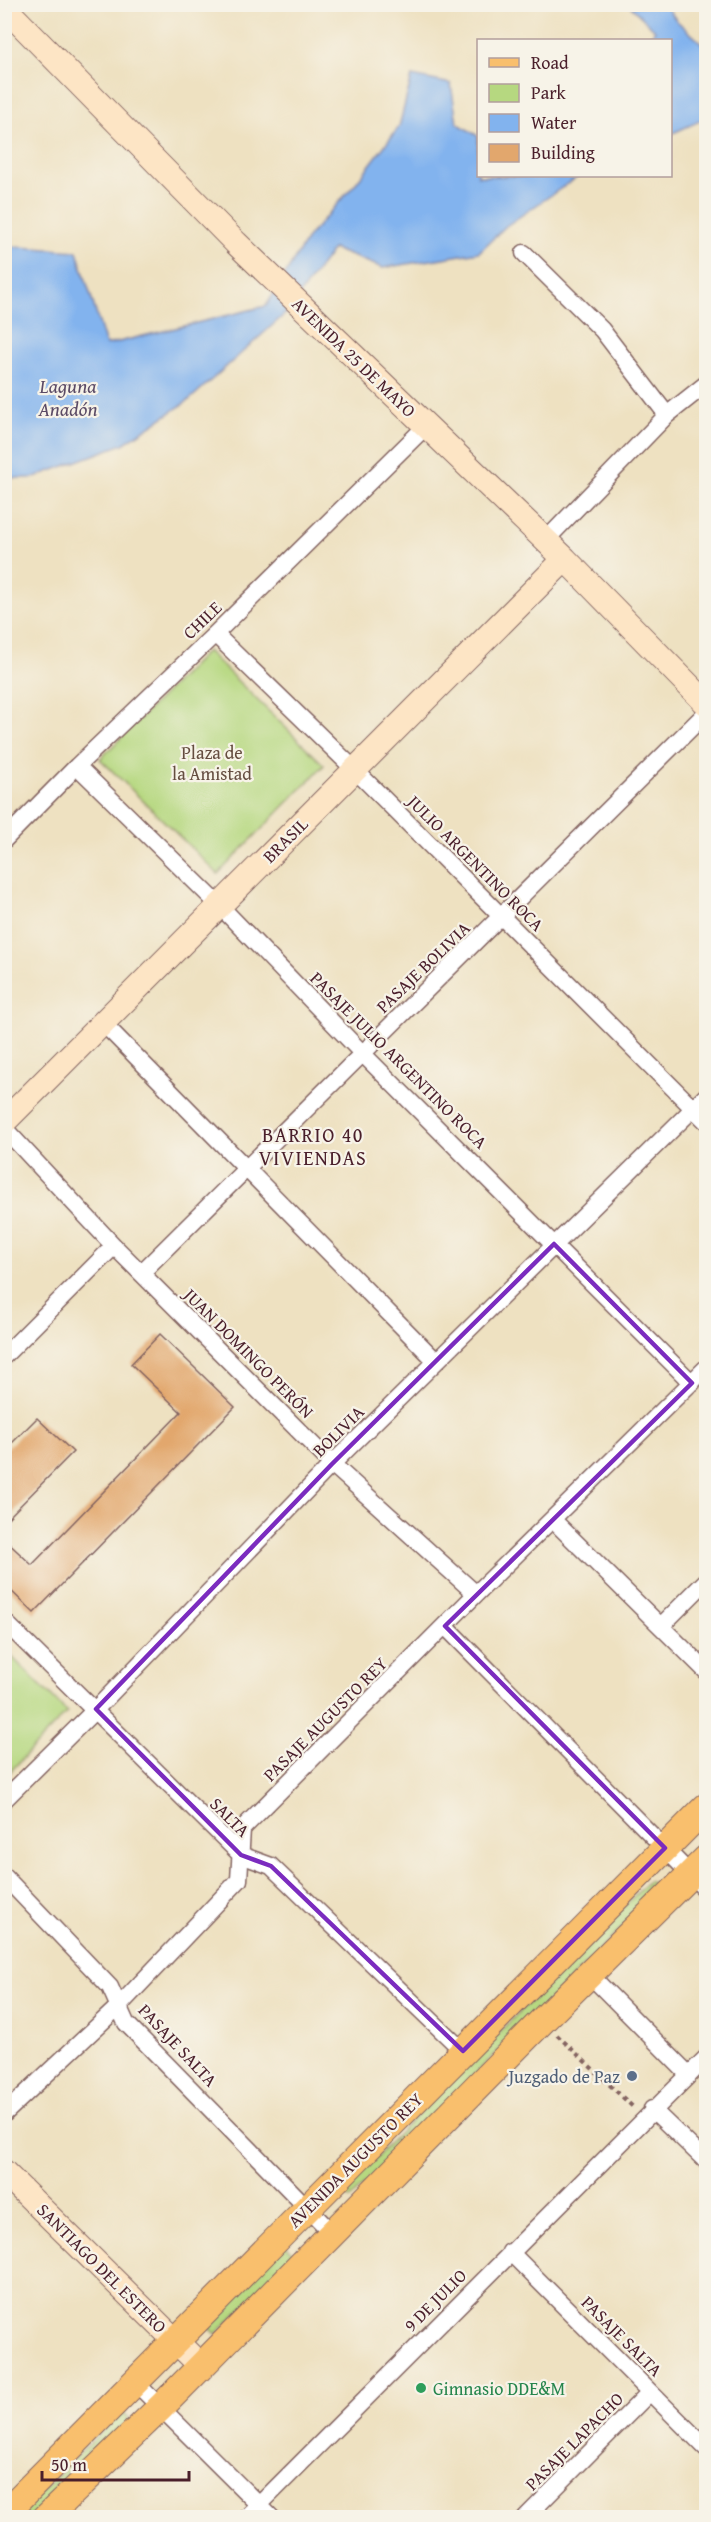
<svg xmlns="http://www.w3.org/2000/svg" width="711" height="2522" font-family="'Gentium Book Plus',serif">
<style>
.green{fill:#b6d880;stroke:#807c56;stroke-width:1.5}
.water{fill:#82b3ee;stroke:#66698c;stroke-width:1.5}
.building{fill:#e2a76d}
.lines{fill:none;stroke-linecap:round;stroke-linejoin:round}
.street-casing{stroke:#836360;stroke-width:19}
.secondary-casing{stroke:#836360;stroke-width:26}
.primary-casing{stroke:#836360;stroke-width:29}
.path{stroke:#836360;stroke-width:4;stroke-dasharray:4.5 4.5;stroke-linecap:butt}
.street{stroke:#fff;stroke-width:16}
.secondary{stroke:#fde5c5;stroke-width:24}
.primary{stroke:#f9bf6d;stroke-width:27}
.marked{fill:none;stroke:#7b2cbf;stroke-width:4.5;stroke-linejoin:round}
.service-dot{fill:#5c6f8a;stroke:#f7f3e8;stroke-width:2}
.leisure-dot{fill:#2e9e5b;stroke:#f7f3e8;stroke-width:2}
.labels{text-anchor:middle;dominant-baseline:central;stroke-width:4.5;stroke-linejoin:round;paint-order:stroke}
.street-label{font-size:18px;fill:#4a1f2b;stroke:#f7f3e8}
.park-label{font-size:18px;fill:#654d40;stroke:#f7f3e8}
.service-label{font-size:18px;fill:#4e5e75;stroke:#f7f3e8;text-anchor:end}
.leisure-label{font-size:18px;fill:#27864d;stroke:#f7f3e8;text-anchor:start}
.water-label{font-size:20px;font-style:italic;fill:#5b4b66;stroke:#f7f3e8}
.neighbourhood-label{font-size:20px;letter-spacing:1.5px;fill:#4a1f2b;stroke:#f7f3e8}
</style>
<rect width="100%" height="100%" fill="#f7f3e8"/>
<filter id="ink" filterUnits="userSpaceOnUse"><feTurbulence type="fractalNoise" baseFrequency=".0167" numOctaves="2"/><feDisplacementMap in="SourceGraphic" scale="12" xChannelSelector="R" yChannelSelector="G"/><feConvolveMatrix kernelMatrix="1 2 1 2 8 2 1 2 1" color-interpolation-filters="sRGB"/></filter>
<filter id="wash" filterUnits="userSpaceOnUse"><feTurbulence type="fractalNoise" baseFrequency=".008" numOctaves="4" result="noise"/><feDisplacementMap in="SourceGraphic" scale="24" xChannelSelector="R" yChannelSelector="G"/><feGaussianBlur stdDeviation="1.35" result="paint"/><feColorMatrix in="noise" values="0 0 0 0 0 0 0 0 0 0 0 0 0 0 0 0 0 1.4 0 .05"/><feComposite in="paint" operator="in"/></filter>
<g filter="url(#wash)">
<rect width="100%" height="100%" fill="#eee1c1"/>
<!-- green -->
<path class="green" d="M207 651 324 765 218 874 100 759Z
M5 1650 67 1712 5 1777H4Z
M649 1881 660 1890 350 2199 341 2192Z
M285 2245 296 2255 216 2334 206 2324Z
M122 2412 131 2420 33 2517 15 2518Z"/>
<!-- water -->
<path class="water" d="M629 5H665L677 21 706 47V118L671 134 670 40H648L655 30Z
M412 76 451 84 457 123 478 136V176H579L506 226 479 252 383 268 333 249 285 314 188 401 123 444 32 478H5L4 246 77 251 106 345 266 306 308 237 356 183 399 127Z"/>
<g id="blocks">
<!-- building -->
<path class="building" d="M160 1334 235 1407 34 1613 4 1584V1539L32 1565 181 1412 131 1364Z
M37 1418 73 1452 4 1522V1451Z"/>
</g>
</g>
<g filter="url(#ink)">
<use href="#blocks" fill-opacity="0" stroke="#836360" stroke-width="1.5"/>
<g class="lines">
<defs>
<path id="street" d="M524 253 602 330 667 415
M546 540 667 415 706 384
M215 634 355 770 706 1121
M77 766 220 906 362 1053 692 1383
M4 840 77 766 215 634 426 426
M103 1023 436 1361
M4 1128 114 1246 332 1464 476 1594
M141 1273 706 713
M4 1356 114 1246
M553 1520 706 1671
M4 1621 241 1855 271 1866 463 2051
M662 1625 706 1581
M445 1626 706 1890
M4 1800 96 1709 332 1464 706 1096
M4 1876 110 1987 126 2023 332 2233
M589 1974 689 2075
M652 2109 706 2161
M4 2114 119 2006 239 1880 242 1829 476 1594 706 1368
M510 2252 706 2448
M136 2383 272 2518
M246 2518 706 2058
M525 2518 650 2392"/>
<path id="secondary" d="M4 7 236 243 565 559 706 703
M4 1122 565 559
M4 2172 200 2365"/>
<path id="primary" d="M4 2514 706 1807
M46 2518 161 2407 542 2021 706 1859"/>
</defs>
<!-- street casing -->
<use href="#street" class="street-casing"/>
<!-- secondary casing -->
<use href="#secondary" class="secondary-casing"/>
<!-- primary casing -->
<use href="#primary" class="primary-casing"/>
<!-- path -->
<path class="path" d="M557 2035 634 2108"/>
<!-- street -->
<use href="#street" class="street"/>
<!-- secondary -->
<use href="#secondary" class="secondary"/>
<!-- primary -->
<use href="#primary" class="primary"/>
</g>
</g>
<!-- marked area -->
<path class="marked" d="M554 1244 692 1383 445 1626 665 1848 463 2051 271 1866 241 1855 96 1709 332 1464Z"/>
<!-- markers -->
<circle class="service-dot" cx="632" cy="2076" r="6"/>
<circle class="leisure-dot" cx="421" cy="2388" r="6"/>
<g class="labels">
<!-- street labels -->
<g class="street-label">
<text transform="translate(354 357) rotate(44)">AVENIDA 25 DE MAYO</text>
<text transform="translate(202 620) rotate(-44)">CHILE</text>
<text transform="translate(285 840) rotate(-45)">BRASIL</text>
<text transform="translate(476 863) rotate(45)">JULIO ARGENTINO ROCA</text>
<text transform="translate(423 967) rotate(-44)">PASAJE BOLIVIA</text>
<text transform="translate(399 1060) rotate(45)">PASAJE JULIO ARGENTINO ROCA</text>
<text transform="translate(249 1353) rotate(45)">JUAN DOMINGO PERÓN</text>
<text transform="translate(338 1431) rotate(-45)">BOLIVIA</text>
<text transform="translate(325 1719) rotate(-45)">PASAJE AUGUSTO REY</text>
<text transform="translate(230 1817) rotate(45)">SALTA</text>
<text transform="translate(178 2045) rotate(47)">PASAJE SALTA</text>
<text transform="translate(355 2160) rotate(-45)">AVENIDA AUGUSTO REY</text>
<text transform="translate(102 2268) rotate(45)">SANTIAGO DEL ESTERO</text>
<text transform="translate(435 2300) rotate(-45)">9 DE JULIO</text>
<text transform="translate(622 2336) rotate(45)">PASAJE SALTA</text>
<text transform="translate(574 2441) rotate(-45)">PASAJE LAPACHO</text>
</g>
<!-- park labels -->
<g class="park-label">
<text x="212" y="752">Plaza de<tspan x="212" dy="21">la Amistad</tspan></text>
</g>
<!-- service labels -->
<g class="service-label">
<text x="620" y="2076">Juzgado de Paz</text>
</g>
<!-- leisure labels -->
<g class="leisure-label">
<text x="433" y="2388">Gimnasio DDE&amp;M</text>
</g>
<!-- water labels -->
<g class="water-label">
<text x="68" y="385">Laguna<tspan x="68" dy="23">Anadón</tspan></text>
</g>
<!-- neighbourhood labels -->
<g class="neighbourhood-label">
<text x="313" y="1134">BARRIO 40<tspan x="313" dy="23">VIVIENDAS</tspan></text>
</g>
</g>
<!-- margin -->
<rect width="711" height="2522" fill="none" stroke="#f7f3e8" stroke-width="24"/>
<!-- legend -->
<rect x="477" y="39" width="195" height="138" fill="#f7f3e8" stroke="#b29e9c" stroke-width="1.5"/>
<rect x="489" y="58" width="30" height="9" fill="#f9bf6d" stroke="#b29e9c" stroke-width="1.5"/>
<text x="531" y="69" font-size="18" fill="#4a1f2b">Road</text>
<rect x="489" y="84" width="30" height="18" fill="#b6d880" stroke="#b29e9c" stroke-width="1.5"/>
<text x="531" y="99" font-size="18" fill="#4a1f2b">Park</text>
<rect x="489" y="114" width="30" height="18" fill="#82b3ee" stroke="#b29e9c" stroke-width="1.5"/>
<text x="531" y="129" font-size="18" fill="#4a1f2b">Water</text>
<rect x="489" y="144" width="30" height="18" fill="#e2a76d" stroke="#b29e9c" stroke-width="1.5"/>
<text x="531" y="159" font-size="18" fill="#4a1f2b">Building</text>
<!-- scale -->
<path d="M42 2471v9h147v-9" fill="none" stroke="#4a1f2b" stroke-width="3"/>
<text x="51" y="2471" font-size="18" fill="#4a1f2b" stroke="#f7f3e8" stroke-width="4.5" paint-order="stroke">50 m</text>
</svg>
